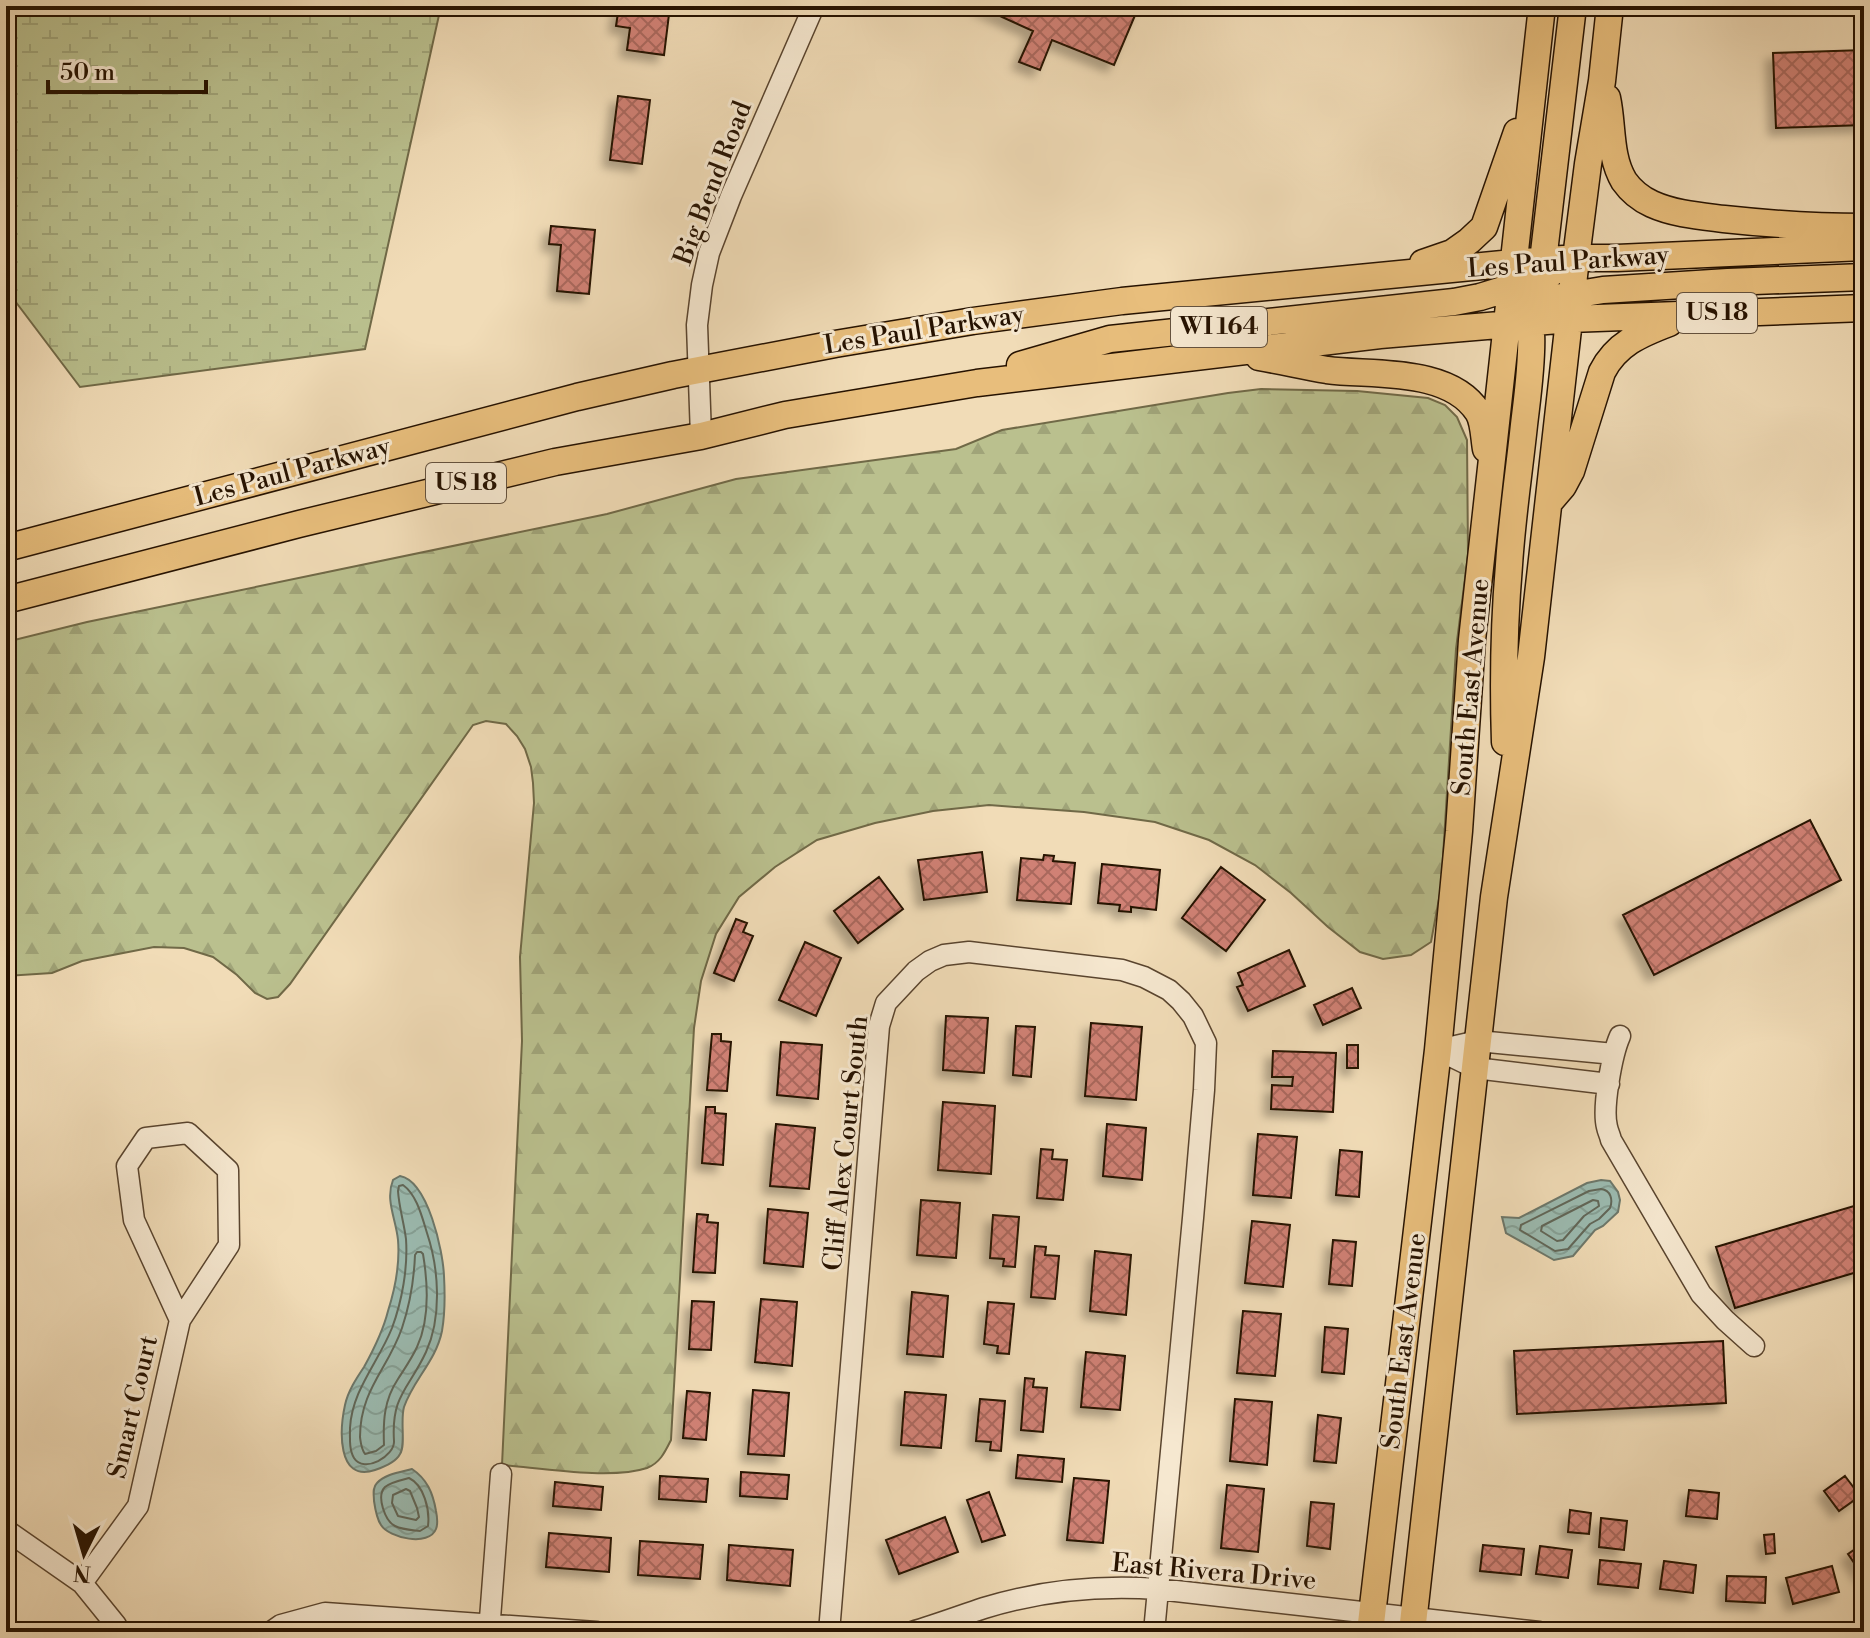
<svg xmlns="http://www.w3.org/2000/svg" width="1870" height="1638" font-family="'Libre Bodoni',serif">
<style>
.forest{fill:url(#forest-firs);stroke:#706947;stroke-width:2}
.wetland{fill:url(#wetland-marsh);stroke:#706947;stroke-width:2}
.water{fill:url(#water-waves);stroke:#6c776a;stroke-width:2}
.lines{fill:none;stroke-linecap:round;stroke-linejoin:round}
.shore{stroke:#606658;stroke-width:2}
.building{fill:url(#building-cross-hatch);stroke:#261200;stroke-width:2;filter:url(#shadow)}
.minor-casing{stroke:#59442e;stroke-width:23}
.major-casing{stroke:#261200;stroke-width:29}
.minor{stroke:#f6e8d0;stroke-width:20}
.major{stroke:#e8be7c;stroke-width:26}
.labels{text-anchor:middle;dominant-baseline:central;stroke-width:6;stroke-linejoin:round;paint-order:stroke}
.shield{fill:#f6e8d0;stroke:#64523e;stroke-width:2}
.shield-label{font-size:24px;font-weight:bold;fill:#261200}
.street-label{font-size:26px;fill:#261200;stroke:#f6e8d0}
</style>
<defs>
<pattern id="forest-firs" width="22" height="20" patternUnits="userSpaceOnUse" patternTransform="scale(2)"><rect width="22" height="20" fill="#bac08e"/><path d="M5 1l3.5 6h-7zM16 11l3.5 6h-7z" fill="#a0a479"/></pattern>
<pattern id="wetland-marsh" width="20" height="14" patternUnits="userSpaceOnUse" patternTransform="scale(2)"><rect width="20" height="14" fill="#bac08e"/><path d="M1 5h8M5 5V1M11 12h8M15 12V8" fill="none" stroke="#a0a479"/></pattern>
<pattern id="water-waves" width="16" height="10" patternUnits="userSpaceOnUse" patternTransform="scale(2)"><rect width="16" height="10" fill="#9bbbb1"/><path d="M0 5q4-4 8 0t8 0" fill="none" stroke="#85a096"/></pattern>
<pattern id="building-cross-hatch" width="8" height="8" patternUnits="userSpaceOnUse" patternTransform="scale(2)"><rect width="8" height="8" fill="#d08174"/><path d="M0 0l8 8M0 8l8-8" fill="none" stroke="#a9685d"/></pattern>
<filter id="shadow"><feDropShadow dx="-7" dy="7" stdDeviation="4" flood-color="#0004"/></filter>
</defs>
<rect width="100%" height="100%" fill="#f1dcb7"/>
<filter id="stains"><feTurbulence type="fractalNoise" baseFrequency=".0025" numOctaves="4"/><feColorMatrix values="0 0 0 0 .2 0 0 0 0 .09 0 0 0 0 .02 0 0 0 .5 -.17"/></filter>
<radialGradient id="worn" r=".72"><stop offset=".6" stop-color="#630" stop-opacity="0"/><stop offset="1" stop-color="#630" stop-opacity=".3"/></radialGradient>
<!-- forest -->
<path class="forest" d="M1261 389 1357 391 1428 398 1445 405 1457 417 1467 440 1468 555 1456 649 1441 888 1431 942 1411 955 1383 959 1360 952 1328 927 1291 893 1255 865 1209 840 1155 822 1084 812 989 805 933 811 875 823 817 840 775 867 739 897 716 934 701 981 694 1028 671 1440C665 1452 660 1463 647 1468 611 1480 540 1468 502 1465L522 1041 520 957 534 803 533 783 531 767 525 749 517 736 506 724 486 721 473 725 290 984 278 997 267 999 255 993 237 975 213 957 184 948 154 947 82 961 52 973 6 976V642L87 622 607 514 736 479 956 449 1002 430 1228 393Z"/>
<!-- wetland -->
<path class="wetland" d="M6 6H441L365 349 80 387 6 289Z"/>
<!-- water -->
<path class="water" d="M400 1176C428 1181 443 1251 444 1276 445 1294 445 1314 442 1331 436 1361 413 1380 404 1407 400 1421 406 1445 400 1454 396 1462 384 1467 375 1470 336 1483 340 1428 345 1405 348 1391 356 1379 364 1367 374 1349 383 1331 388 1311 395 1289 400 1264 398 1240 396 1219 385 1200 393 1180Z
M1601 1180 1610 1181 1618 1192 1620 1200 1618 1212 1603 1226 1595 1230 1573 1256 1554 1260 1506 1233 1502 1217 1519 1218 1587 1183Z
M412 1469C427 1479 433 1493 436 1511 437 1516 438 1524 436 1529 429 1547 389 1538 381 1525 377 1519 375 1508 374 1501 374 1495 372 1488 377 1483 385 1474 401 1472 412 1469Z"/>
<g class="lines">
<!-- shore -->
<path class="shore" d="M403 1185C417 1195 422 1217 427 1233 439 1269 442 1317 426 1352 409 1389 391 1395 394 1441 395 1456 364 1474 354 1458 349 1450 350 1438 350 1428 352 1390 378 1363 392 1328 402 1301 408 1268 406 1239 404 1223 399 1207 398 1191L399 1186Z
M1601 1189C1611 1190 1613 1200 1610 1208L1599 1219 1590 1224 1568 1249 1555 1251 1520 1230 1521 1225 1589 1191Z
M1593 1200 1598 1201 1599 1206 1584 1216 1563 1240 1557 1241 1541 1231 1542 1226Z
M417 1252H421L423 1254C428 1284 430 1319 417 1347 412 1358 405 1368 398 1379 384 1400 383 1421 384 1445L376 1451 365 1454C361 1448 361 1444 360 1437 360 1390 388 1369 402 1328 410 1304 414 1280 415 1255Z
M409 1478C424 1485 430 1510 428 1526L420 1531C412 1530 403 1530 395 1526 385 1521 376 1496 385 1487 391 1482 401 1480 409 1478Z
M406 1489 410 1491 417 1508 419 1517 416 1520 398 1516 392 1503 393 1495Z"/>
</g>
<!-- building -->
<path class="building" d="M619 6H670L664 55 627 50 630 28 616 26Z
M978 6H1139L1114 65 1052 40 1040 70 1019 62 1033 31Z
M1864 50V125L1776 128 1773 53Z
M618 96 650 100 642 164 610 160Z
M551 226 595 230 589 294 557 291 561 245 549 244Z
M1810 820 1841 880 1654 975 1623 915Z
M982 852 987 892 924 900 918 860Z
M1044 855 1054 856 1053 861 1075 863 1071 904 1017 900 1021 858 1043 860Z
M1102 864 1160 870 1156 910 1131 907V912L1119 911 1120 905 1098 903Z
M1221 867 1265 900 1226 951 1182 918Z
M879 877 903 909 858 943 834 911Z
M736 919 747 923 743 932 753 936 734 981 714 973Z
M805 942 841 958 816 1016 779 1000Z
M1289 950 1305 986 1248 1011 1237 987 1243 985 1238 973Z
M1352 988 1361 1008 1323 1025 1314 1005Z
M946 1016 988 1018 984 1073 943 1070Z
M1091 1023 1142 1027 1136 1100 1085 1096Z
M1016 1026 1035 1027 1031 1077 1013 1075Z
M712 1034H721V1041L731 1042 727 1091 707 1090Z
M781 1042 822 1045 818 1099 777 1095Z
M1347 1045H1358V1068H1347Z
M1273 1051 1336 1053 1333 1112 1271 1109 1272 1085 1292 1086 1293 1077H1272Z
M943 1102 995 1106 991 1174 938 1170Z
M706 1107H715V1113L726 1114 723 1165 702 1163Z
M776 1124 815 1128 809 1189 770 1186Z
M1107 1124 1146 1128 1142 1180 1103 1176Z
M1258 1134 1297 1137 1291 1198 1253 1195Z
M1041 1149 1053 1150 1052 1159 1067 1160 1063 1200 1037 1198Z
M1340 1150 1362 1152 1359 1197 1336 1195Z
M921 1200 960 1203 956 1258 917 1255Z
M1864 1203V1270L1735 1308 1716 1247Z
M768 1209 808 1213 803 1267 764 1263Z
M697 1214 708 1215 707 1222 718 1223 715 1273 693 1272Z
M993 1215 1019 1217 1015 1267 1003 1266 1004 1259 990 1258Z
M1252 1221 1290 1225 1283 1287 1245 1283Z
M1333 1240 1356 1242 1352 1286 1329 1284Z
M1035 1246 1046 1247 1045 1255 1059 1256 1055 1299 1031 1297Z
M1095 1251 1131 1255 1126 1315 1090 1311Z
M912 1292 948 1296 943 1357 907 1354Z
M761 1299 797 1302 792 1366 755 1362Z
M692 1301 714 1302 711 1350 689 1349Z
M988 1302 1014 1304 1009 1354 997 1353 998 1346 984 1344Z
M1243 1311 1281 1314 1275 1376 1237 1373Z
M1325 1327 1348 1329 1344 1374 1322 1372Z
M1723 1341 1726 1403 1517 1414 1514 1351Z
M1086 1352 1125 1356 1120 1410 1081 1407Z
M1025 1378 1034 1379 1033 1387 1047 1388 1043 1432 1021 1430Z
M753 1390 789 1393 784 1456 748 1454Z
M687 1391 710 1393 706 1440 683 1438Z
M905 1392 946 1395 941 1448 901 1445Z
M980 1399 1005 1401 1001 1451 990 1450 991 1442 976 1441Z
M1235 1399 1272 1402 1267 1465 1230 1461Z
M1318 1415 1341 1418 1336 1463 1314 1461Z
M1018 1455 1064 1459 1062 1482 1016 1478Z
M741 1472 789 1475 787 1499 740 1496Z
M660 1476 708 1479 706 1502 659 1499Z
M1845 1476 1860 1496 1839 1511 1824 1491Z
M1074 1478 1109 1481 1103 1543 1067 1540Z
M555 1482 603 1487 601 1510 553 1506Z
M1227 1485 1264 1489 1258 1552 1221 1548Z
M1689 1490 1719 1493 1717 1519 1686 1516Z
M989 1492 1005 1535 982 1542 967 1500Z
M1311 1502 1334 1504 1330 1549 1307 1546Z
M1570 1510 1591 1513 1589 1534 1568 1532Z
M945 1517 958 1552 899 1574 886 1540Z
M1601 1518 1627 1521 1624 1550 1599 1547Z
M549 1533 611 1538 609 1572 546 1567Z
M1774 1534 1775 1553 1766 1554 1764 1535Z
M640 1541 703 1545 700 1579 638 1575Z
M1864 1543V1576H1863L1848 1554Z
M729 1545 793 1550 790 1586 727 1580Z
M1483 1545 1524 1549 1521 1575 1480 1571Z
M1540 1546 1572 1550 1568 1578 1536 1574Z
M1600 1560 1641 1564 1638 1588 1598 1584Z
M1664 1561 1696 1565 1693 1593 1660 1589Z
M1832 1566 1839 1592 1793 1604 1786 1578Z
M1727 1576 1766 1577 1765 1603 1726 1601Z"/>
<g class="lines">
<defs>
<path id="minor" d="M701 436 697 325 702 285 709 253 731 196 814 6
M1620 1036C1612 1054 1602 1108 1607 1127 1608 1132 1610 1135 1611 1140L1701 1294 1725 1320 1754 1346
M1438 1050 1478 1041 1614 1054
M1438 1050 1475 1068 1609 1084
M6 1530 82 1583 116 1625 118 1632
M82 1583 138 1506 180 1320 229 1245 228 1170 188 1133 146 1138 127 1166 134 1220 180 1320
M271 1632 281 1625 325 1613 596 1632
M489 1632 501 1474
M829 1632 879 1026 886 1003 916 971 930 961 944 955 969 952 1122 970 1144 977 1169 990 1181 1001 1193 1016 1206 1043 1204 1090 1193 1218 1154 1632
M912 1632C936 1625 960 1616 984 1608 1039 1591 1100 1585 1158 1589L1539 1632
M1863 1632H1864"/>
<path id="major" d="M1607 98C1613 125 1609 156 1624 181 1631 191 1641 199 1652 204 1674 214 1700 216 1724 219 1770 224 1817 227 1864 227
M1423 263 1452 253 1469 241 1484 227 1517 132
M1545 277 1543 261 1573 6
M1518 316 1529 307 1549 299 1603 290 1728 282 1864 277
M1259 357C1282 361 1304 366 1327 370 1373 376 1449 367 1478 412 1484 421 1484 438 1486 449
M1020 365 1110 339 1454 302 1480 297 1545 277 1567 263
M1551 500 1563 486 1571 471 1602 372C1616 344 1640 334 1669 323
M6 548 577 397 673 375 835 344 973 321 1122 301 1513 263 1576 258H1617L1864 247
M6 600 299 524 555 462 701 436 785 415 977 383 1380 335 1570 319 1864 308
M1505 742C1503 683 1504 624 1509 565 1512 518 1519 472 1524 425 1530 373 1540 317 1516 269
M1370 1632 1438 1050 1459 831 1472 640 1542 6
M1412 1632 1494 897 1531 657 1576 258 1588 164 1602 81 1610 6"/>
</defs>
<!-- minor casing -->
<use href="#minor" class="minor-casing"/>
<!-- major casing -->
<use href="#major" class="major-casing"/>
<!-- minor -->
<use href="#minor" class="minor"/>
<!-- major -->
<use href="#major" class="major"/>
</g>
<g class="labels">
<!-- shield labels -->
<g class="shield">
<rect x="1677" y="293" width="80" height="40" rx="6"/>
<rect x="1171" y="307" width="96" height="40" rx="6"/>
<rect x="426" y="463" width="80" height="40" rx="6"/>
</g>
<g class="shield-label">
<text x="1717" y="313">US 18</text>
<text x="1219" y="327">WI 164</text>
<text x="466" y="483">US 18</text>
</g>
<!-- street labels -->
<g class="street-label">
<text transform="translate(713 183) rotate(-69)">Big Bend Road</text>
<text transform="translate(1568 262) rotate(-4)">Les Paul Parkway</text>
<text transform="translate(924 330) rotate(-9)">Les Paul Parkway</text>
<text transform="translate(292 472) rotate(-15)">Les Paul Parkway</text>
<text transform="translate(1471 687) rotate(-85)">South East Avenue</text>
<text transform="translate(846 1143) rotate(-84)">Cliff Alex Court South</text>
<text transform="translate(1404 1341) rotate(-83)">South East Avenue</text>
<text transform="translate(133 1407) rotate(-77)">Smart Court</text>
<text transform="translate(1214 1572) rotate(5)">East Rivera Drive</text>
</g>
</g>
<!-- margin -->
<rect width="1870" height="1638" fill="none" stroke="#f1dcb7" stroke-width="32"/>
<rect x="8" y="8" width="1854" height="1622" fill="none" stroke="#261200" stroke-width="4"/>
<rect x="16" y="16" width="1838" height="1606" fill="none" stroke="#261200" stroke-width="2"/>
<!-- north arrow -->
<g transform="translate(84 1554) rotate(185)" stroke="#f6e8d0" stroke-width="6" paint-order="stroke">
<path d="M0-6L14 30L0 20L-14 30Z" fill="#261200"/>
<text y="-12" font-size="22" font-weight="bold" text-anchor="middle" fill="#261200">N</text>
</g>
<!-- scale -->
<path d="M48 80v12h158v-12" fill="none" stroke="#261200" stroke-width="4"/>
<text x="60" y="80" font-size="24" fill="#261200" stroke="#f6e8d0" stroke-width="6" paint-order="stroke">50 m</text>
<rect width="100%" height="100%" filter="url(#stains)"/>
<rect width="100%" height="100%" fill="url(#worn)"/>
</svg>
